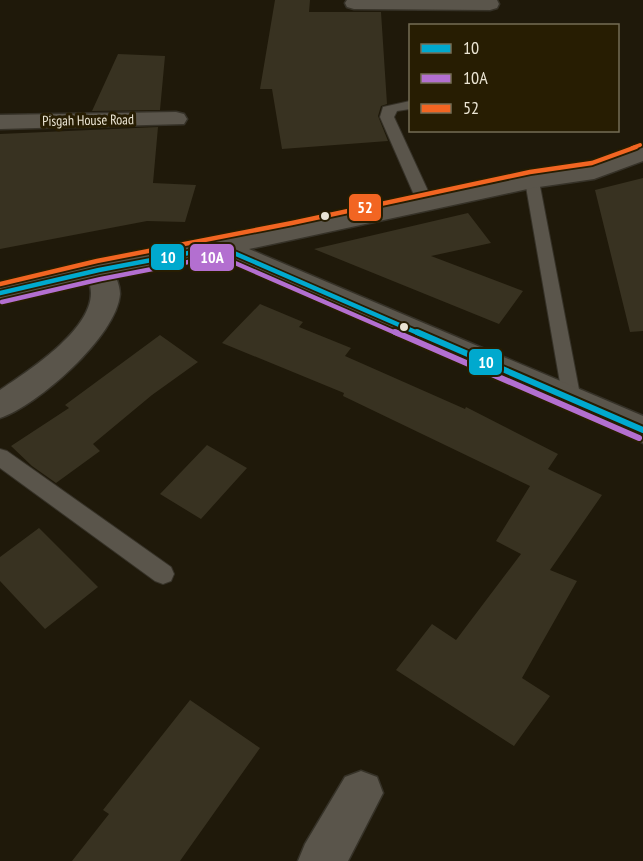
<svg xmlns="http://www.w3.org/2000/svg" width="643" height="861" font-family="'PT Sans Narrow',sans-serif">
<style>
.building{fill:#383221}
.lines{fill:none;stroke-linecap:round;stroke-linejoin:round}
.lane-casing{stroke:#363228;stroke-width:2}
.street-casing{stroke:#363228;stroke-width:3}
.secondary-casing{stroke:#363228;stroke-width:3}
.lane{fill:#5a554b;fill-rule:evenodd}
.street{fill:#5a554b;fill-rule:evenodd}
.secondary{fill:#5a554b;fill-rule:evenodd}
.bus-1-far1-casing{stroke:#271d02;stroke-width:8}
.bus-1-casing{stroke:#271d02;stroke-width:10}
.bus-2-far1-casing{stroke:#271d02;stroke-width:8}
.bus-2-casing{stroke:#271d02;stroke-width:10}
.bus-3-far1-casing{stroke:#271d02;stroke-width:7}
.bus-3-casing{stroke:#271d02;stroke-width:8}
.bus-1-far1{stroke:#00a9ce;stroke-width:4.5}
.bus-1{stroke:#00a9ce;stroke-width:6}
.bus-2-far1{stroke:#b36fd0;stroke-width:4.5}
.bus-2{stroke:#b36fd0;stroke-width:6}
.bus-3-far1{stroke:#f26522;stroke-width:4}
.bus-3{stroke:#f26522;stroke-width:4.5}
.bus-dot{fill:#eae4d3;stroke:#271d02;stroke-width:2}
.labels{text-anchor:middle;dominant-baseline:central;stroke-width:6;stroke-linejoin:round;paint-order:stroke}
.far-street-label{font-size:14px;fill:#eae4d3;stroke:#271d02}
.line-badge{stroke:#271d02;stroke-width:2}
.badge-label{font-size:16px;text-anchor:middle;font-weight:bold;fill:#fff}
</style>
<rect width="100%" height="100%" fill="#1f190a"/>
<!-- building -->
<path class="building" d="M275 0H310L309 12H381L387 104 381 106 378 116 388 141 282 149 272 89H260Z
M118 54 165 56 160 110 92 111Z
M158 127 153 183 196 185 185 222 147 221 0 249V134Z
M643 178V331L630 332 595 190Z
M468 213 491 243 431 256 523 291 499 324 314 249Z
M260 304 303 322 299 327 351 348 345 356 465 409 466 407 558 454 548 469 602 495 550 570 577 581 522 678 550 696 514 746 396 670 432 624 456 640 521 554 496 541 530 486 343 396 344 393 222 343Z
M160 335 198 362 152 395 93 444 100 451 56 483 32 466 11 446 69 408 65 405Z
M207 445 247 468 201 519 160 494Z
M39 528 98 587 45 629 0 581V557Z
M190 700 260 748 180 861H72L109 814 103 810Z"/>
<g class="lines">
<defs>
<path id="lane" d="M410 101V109L397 111 394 117 434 204 426 209 418 204 380 117 383 107Z
M532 177 539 181 581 400 579 405 572 407 565 405 563 400 525 181Z
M0 449 7 451 171 567 174 574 171 581 163 584 155 581 0 468Z"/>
<path id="street" d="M347 0H497L499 4 497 8 490 10 354 9 347 7 345 3Z
M176 112 184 114 187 119 184 124 0 129V115Z
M99 261 109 264C114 272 120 284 120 294 117 336 37 406 0 418V390C28 371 91 331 91 293 91 285 87 277 85 270L89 264Z
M361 771 377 777 383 793 348 861H298L305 844 345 777Z"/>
<path id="secondary" d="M643 146V161L594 179 532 188 249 249 643 416V443L216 256 99 279 0 302V284L99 261 294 224 532 174 589 165Z"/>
</defs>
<!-- lane casing -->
<use href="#lane" class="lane-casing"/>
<!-- street casing -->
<use href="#street" class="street-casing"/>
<!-- secondary casing -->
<use href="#secondary" class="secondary-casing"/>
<!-- lane -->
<use href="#lane" class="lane"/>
<!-- street -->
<use href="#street" class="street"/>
<!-- secondary -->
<use href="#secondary" class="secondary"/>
<defs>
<path id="bus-1-far1" d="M0 293 99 270 220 247 420 334"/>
<path id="bus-1" d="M417 332 643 430"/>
<path id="bus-2-far1" d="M2 302 101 279 219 256 398 334"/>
<path id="bus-2" d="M395 332 639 438"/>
<path id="bus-3-far1" d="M632 148 640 145"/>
<path id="bus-3" d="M0 284 97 261 292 223 530 172 592 163 636 147"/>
</defs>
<!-- bus-1-far1 casing -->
<use href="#bus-1-far1" class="bus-1-far1-casing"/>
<!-- bus-1 casing -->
<use href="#bus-1" class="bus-1-casing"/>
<!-- bus-2-far1 casing -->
<use href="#bus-2-far1" class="bus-2-far1-casing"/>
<!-- bus-2 casing -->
<use href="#bus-2" class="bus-2-casing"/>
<!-- bus-3-far1 casing -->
<use href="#bus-3-far1" class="bus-3-far1-casing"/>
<!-- bus-3 casing -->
<use href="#bus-3" class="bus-3-casing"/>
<!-- bus-1-far1 -->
<use href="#bus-1-far1" class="bus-1-far1"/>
<!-- bus-1 -->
<use href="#bus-1" class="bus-1"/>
<!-- bus-2-far1 -->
<use href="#bus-2-far1" class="bus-2-far1"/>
<!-- bus-2 -->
<use href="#bus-2" class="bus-2"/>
<!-- bus-3-far1 -->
<use href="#bus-3-far1" class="bus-3-far1"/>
<!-- bus-3 -->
<use href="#bus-3" class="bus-3"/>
</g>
<!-- markers -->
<g class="bus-dot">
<circle cx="325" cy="216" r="5"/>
<circle cx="404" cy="327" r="5"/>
</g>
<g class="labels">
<!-- far-street labels -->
<g class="far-street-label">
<text transform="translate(88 120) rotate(-1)">Pisgah House Road</text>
</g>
</g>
<g class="line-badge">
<rect x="348" y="193" width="34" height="29" rx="6" fill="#f26522"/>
<rect x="150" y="243" width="35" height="28" rx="6" fill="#00a9ce"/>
<rect x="189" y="243" width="46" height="29" rx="6" fill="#b36fd0"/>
<rect x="468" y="348" width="35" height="28" rx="6" fill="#00a9ce"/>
</g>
<g class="badge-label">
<text x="365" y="213">52</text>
<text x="168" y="263">10</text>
<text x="212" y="263">10A</text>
<text x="486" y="368">10</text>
</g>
<!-- legend -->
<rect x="409" y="24" width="210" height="108" fill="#271d02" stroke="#756d56" stroke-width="1.5"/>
<rect x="421" y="44" width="30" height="9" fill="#00a9ce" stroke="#756d56" stroke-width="1.5"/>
<text x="463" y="54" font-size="18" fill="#eae4d3">10</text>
<rect x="421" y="74" width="30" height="9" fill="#b36fd0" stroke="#756d56" stroke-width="1.5"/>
<text x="463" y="84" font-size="18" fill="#eae4d3">10A</text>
<rect x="421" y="104" width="30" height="9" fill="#f26522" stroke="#756d56" stroke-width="1.5"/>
<text x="463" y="114" font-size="18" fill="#eae4d3">52</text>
</svg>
